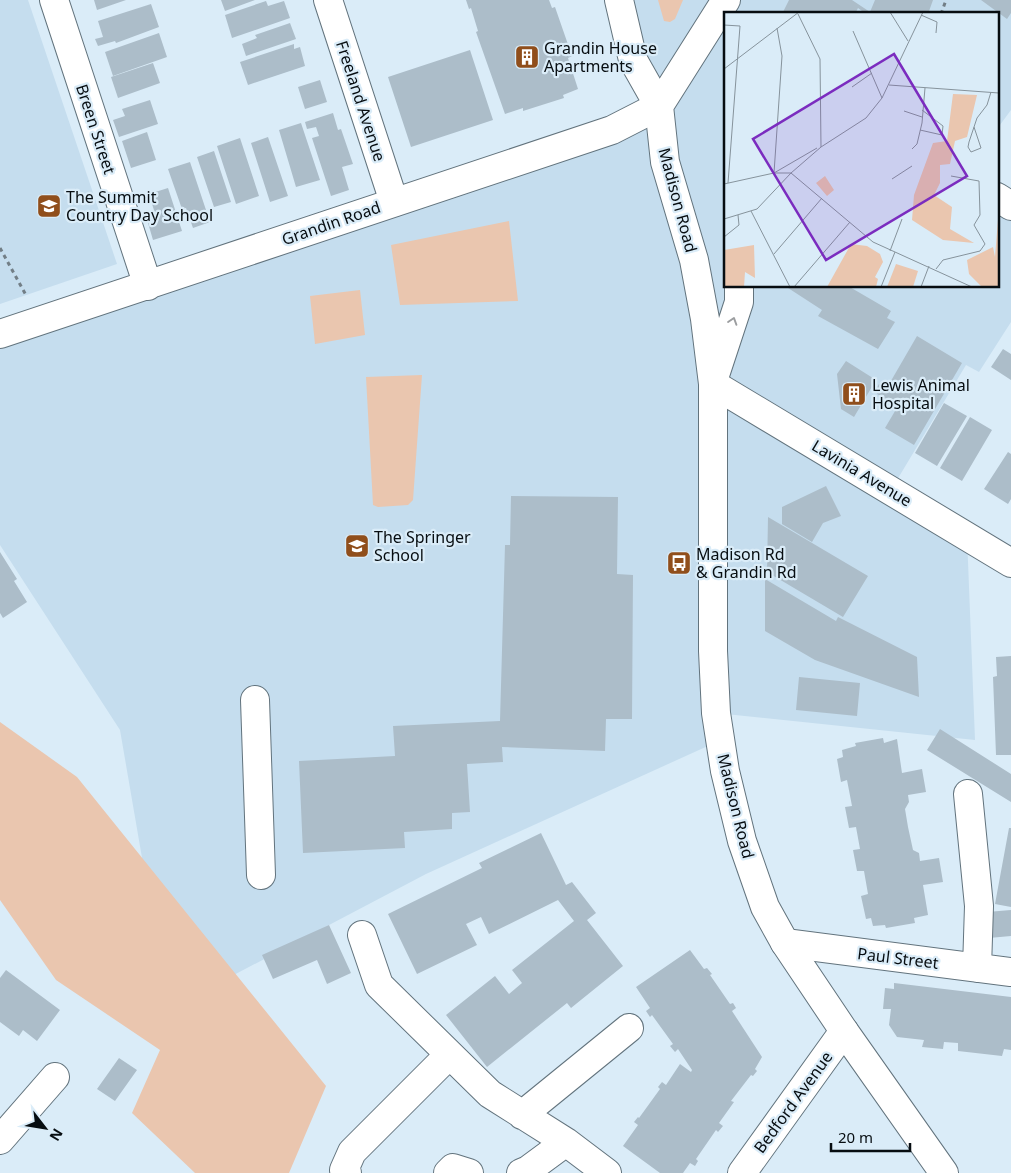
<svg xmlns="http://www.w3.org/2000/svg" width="1011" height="1173" font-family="'Noto Sans',sans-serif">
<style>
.built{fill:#c5ddee}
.green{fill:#eac6af}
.building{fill:#acbdc9}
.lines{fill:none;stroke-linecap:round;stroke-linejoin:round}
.minor-casing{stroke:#62737d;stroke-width:30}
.major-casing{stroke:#62737d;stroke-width:30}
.path{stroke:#727e86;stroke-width:3;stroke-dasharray:4 4;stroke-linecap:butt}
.minor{stroke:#fff;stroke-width:28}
.major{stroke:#fff;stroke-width:28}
.oneway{stroke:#9c9ea0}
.labels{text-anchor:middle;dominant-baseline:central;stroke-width:4.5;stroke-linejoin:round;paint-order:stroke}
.poi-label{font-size:16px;fill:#070d11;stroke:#daecf8;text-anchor:start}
.street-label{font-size:16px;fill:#070d11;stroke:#daecf8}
.inset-road{fill:none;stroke:#86939c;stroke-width:1}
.view{fill:#7b2cbf;fill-opacity:0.15;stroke:#7b2cbf;stroke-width:2.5}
.inset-edge{fill:none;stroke:#070d11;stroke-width:2.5}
</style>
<rect width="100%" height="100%" fill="#daecf8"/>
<!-- built -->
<path class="built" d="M0 0H28L117 264 0 304Z
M619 0H1011V110L997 129V14H725V286H997V197L1011 206V322L979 372 966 365 891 490 967 536 975 740 716 713 721 740 426 874 211 987 146 881 120 730 0 545V334L658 107Z"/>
<!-- green -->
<path class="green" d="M658 0H683L675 19 670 22 664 21Z
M509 221 518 301 400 305 391 245Z
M360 290 365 335 315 344 310 296Z
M422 375 413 500 408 505 378 507 373 505 366 377Z
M0 722 77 777 326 1086 289 1173H195L132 1113 160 1050 56 980 0 900Z"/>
<!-- building -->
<path class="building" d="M94 0H126L97 10Z
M221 0H255L225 11Z
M466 0H549L552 8 555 7 572 56 568 58 578 89 563 95 564 98 523 111V108L505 114 476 32 478 31 471 8 469 9Z
M789 0H852L870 12 875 0H933L928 14H866L858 8 855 14H782Z
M981 0H1011V13L1007 19Z
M266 1 268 6 284 1 290 18 232 38 225 15Z
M151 4 159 27 116 43 115 41 98 46 95 39 103 37 98 21Z
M290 23 296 39 246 56 242 44 257 38 255 35Z
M159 33 167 57 113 76 105 52Z
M294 44V49L300 47 305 66 248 85 240 62Z
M470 50 493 120 411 147 388 77Z
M153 63 160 83 118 98 111 77Z
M320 80 327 102 305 109 298 87Z
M150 100 158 124 119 137 113 120 125 116 122 109Z
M333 113 338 130 341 129 353 164 342 167 349 190 331 196 312 138 319 136 316 127 307 129 305 122Z
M301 123 320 180 296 187 279 130Z
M147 132 156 160 131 168 122 141Z
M268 137 288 196 270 202 251 143Z
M240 138 259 196 236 204 217 146Z
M214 151 231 202 214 207 197 157Z
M190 162 210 222 193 228 186 208 182 209 168 169Z
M168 188 182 231 153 240 148 223 157 220 149 194Z
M785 286H848L891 311 887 318 895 322 878 349 818 316 822 310Z
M917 336 962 363 914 445 885 428 898 406 877 394 876 389 879 384 884 383 888 386Z
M1003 349 1011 354V380L991 367Z
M846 361 876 380 854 417 841 409 837 374Z
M944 403 967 416 937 466 915 453Z
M970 417 992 430 962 481 940 468Z
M1008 452 1011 454V499L1008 504 984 489Z
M826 486 841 516 823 523 812 542 782 524V507Z
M511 496 618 497 617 574 633 575 632 719H606L605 751 502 747 503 762 467 764 470 812 452 813V829L404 832 405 848 303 853 299 761 395 756 393 726 500 721 505 545H510Z
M768 517 868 576 843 617 767 572Z
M0 552 17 579 14 581 27 602 3 618 0 613Z
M765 579 836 621 838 617 917 657 919 697 815 660 765 631Z
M1011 656V755H996L993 677 997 676 996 657Z
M799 677 860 683 857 716 796 710Z
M940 729 1011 774V802L927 750Z
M883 738 884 743 897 739 902 773 922 769 926 792 908 795 909 802 905 809 908 827 913 850 919 853 920 861 939 858 943 882 923 885 928 915 914 918 915 923 886 928 885 925 873 926 871 918 866 919 861 896 868 894 864 871H857L853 850 860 849 856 827 849 828 845 807 852 806 847 780 841 782 837 759 843 757 842 750 856 746 855 743Z
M1009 828H1011V907L995 904Z
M541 833 566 885 572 882 596 913 587 920 623 966 571 1008 567 1003 487 1067 446 1015 495 976 509 994 522 983 512 970 574 921 558 900 489 934 481 917 466 924 477 945 417 974 388 914 482 868 479 863Z
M1011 910V936L989 938 987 912Z
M329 925 351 973 327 984 317 960 273 979 262 955Z
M690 950 704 969 707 968 712 974 710 975 730 1004 733 1003 736 1008 732 1011 762 1057 755 1069 757 1071 753 1076 751 1075 731 1101 734 1102 719 1123 723 1126 718 1132 716 1130 696 1159 698 1161 695 1166 690 1163 683 1173H660L623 1146 638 1125 634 1122 638 1117 639 1118 660 1089 658 1087 662 1082 666 1085 680 1064 691 1072 692 1070 678 1049 675 1052 670 1046 673 1044 652 1015 650 1017 646 1011 650 1008 636 987Z
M6 970 60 1010 37 1041 23 1030 19 1036 0 1022V978Z
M894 983 1011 997V1050L1004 1049 1002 1056 958 1051V1043L944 1042 943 1049 922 1047 924 1040 897 1037 889 1025 891 1009H883L885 988 894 989Z
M119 1058 137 1070 115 1101 97 1089Z"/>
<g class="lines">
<defs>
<path id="minor" d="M54 0 148 286
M328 0 394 202
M997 197 1011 206
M0 334 612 130 659 106 633 60 619 0
M713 384 1011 563
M255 700 261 875
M968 794 979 906 977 968
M362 935 379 985 490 1094 566 1142 607 1173
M785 943 1011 972
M522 1115 629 1028
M0 1140 55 1077
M347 1173 344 1170 352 1152 449 1055
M448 1173 453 1168 469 1173
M521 1173 528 1170 566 1142
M742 1173 844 1031"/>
<path id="major" d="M726 0 659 106 665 162 694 260 705 319 713 384V651L716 713 725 771 742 841 765 907 785 943 844 1031 944 1173
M715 375 739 302V286"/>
</defs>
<!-- minor casing -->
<use href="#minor" class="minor-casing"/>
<!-- major casing -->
<use href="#major" class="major-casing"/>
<!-- path -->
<path class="path" d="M941 14 946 0
M0 248 27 297"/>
<!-- minor -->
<use href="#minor" class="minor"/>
<!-- major -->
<use href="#major" class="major"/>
</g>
<!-- one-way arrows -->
<defs><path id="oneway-chevron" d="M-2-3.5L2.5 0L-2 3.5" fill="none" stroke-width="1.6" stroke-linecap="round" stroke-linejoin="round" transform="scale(1.25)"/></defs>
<use class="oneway" href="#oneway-chevron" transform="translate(733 321) rotate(-72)"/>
<!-- icons -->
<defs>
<symbol id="building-square" viewBox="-11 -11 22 22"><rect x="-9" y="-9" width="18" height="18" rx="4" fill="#904e1b" stroke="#daecf8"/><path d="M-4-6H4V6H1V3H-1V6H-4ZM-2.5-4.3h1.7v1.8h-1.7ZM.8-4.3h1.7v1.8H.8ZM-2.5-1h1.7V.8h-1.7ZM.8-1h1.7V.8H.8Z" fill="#fff"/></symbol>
<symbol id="school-square" viewBox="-11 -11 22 22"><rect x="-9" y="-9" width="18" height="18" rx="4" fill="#904e1b" stroke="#daecf8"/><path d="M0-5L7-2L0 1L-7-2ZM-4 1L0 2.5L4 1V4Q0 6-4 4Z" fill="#fff"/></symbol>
<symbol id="bus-square" viewBox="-11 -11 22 22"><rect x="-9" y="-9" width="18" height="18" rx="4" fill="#904e1b" stroke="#daecf8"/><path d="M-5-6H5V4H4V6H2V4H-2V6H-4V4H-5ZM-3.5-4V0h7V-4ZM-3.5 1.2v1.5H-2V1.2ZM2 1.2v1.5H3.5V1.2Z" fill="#fff"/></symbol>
</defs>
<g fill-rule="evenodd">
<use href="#building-square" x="513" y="43" width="28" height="28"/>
<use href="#school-square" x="35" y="192" width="28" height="28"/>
<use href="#building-square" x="840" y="380" width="28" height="28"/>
<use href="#school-square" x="343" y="532" width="28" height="28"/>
<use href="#bus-square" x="665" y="549" width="28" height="28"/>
</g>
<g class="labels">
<!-- poi labels -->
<g class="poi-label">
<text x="544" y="48">Grandin House<tspan x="544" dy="18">Apartments</tspan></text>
<text x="66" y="197">The Summit<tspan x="66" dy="18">Country Day School</tspan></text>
<text x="872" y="385">Lewis Animal<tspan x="872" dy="18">Hospital</tspan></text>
<text x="374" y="537">The Springer<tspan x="374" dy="18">School</tspan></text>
<text x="696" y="554">Madison Rd<tspan x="696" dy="18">&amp; Grandin Rd</tspan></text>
</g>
<!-- street labels -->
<g class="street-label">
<text transform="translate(361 101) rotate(72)">Freeland Avenue</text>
<text transform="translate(96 129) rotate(72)">Breen Street</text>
<text transform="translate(678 200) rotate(75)">Madison Road</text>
<text transform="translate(331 223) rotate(-19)">Grandin Road</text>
<text transform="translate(862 473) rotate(31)">Lavinia Avenue</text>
<text transform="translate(736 806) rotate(76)">Madison Road</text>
<text transform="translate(898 958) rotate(7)">Paul Street</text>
<text transform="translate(793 1102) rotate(-54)">Bedford Avenue</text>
</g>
</g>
<!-- overview -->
<g transform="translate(724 12)">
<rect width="275" height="275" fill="#daecf8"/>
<path d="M229 82 253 83 243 125 231 129 226 152 216 153V171L210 183 228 195 226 217 250 231 219 228 188 208 190 183 209 131 223 129ZM101 164 110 178 103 184 92 171ZM275 195V275H258L245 262 243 248 269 235 271 245ZM127 232 143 234 156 242 159 250 151 265 154 267 152 275H103ZM30 233 31 266 21 260 20 275H0V238ZM172 252 194 259 189 275H163Z" fill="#eac6af"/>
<path class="inset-road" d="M166 0 184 29M74 2 96 47 97 135M197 3 213 10 212 21M0 13 16 14 4 171M129 19 158 86M0 57 75 0M165 73 275 81M128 75 148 61M180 99 198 105M250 115 257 136 247 140 244 135 245 130 253 106 263 93 267 80M196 118 218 123 219 114 198 98M188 137 193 132 198 111 201 76M50 161 58 44 53 16M50 161 93 136M168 167 188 154M0 172 50 161H67L97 135 142 106 158 86 199 0M27 199 66 275M0 207 33 197 67 161 149 230 248 275M0 225 15 213 14 203M166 239 178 207M50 242 98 186M212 257 219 248 256 239 261 232 250 213 256 203 255 169 227 164M70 275 126 210M157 275 171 240M197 275 205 254"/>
<path class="view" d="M170 42 243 164 102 248 29 127Z"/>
<rect width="275" height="275" class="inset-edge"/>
</g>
<!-- north arrow -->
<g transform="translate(45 1128) rotate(121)" stroke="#daecf8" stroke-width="4" paint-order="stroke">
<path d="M0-4L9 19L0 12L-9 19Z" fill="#070d11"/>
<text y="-8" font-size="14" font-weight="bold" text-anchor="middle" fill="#070d11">N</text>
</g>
<!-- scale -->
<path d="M831 1143v8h79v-8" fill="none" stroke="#070d11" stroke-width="2.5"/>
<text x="838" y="1143" font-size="15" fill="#070d11" stroke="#daecf8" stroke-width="4" paint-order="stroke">20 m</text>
</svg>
